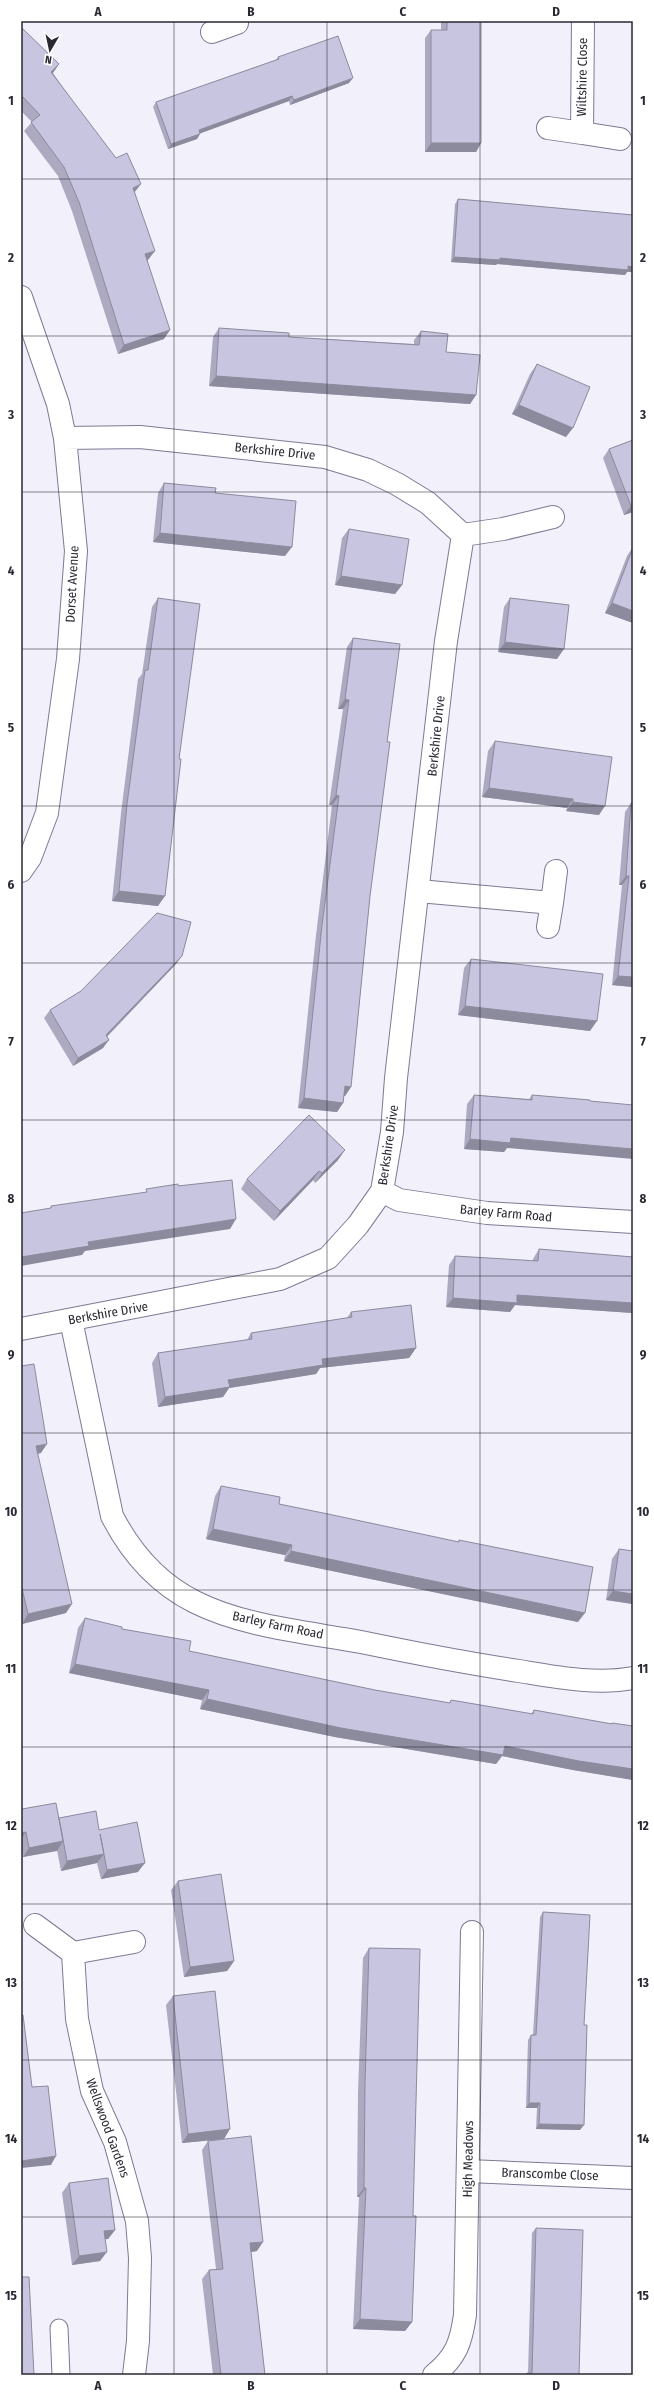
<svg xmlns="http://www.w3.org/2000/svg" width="654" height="2396" font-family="'Fira Sans Condensed',sans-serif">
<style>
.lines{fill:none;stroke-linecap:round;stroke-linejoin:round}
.service-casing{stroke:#7d7a93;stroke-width:19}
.minor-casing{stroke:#7d7a93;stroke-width:24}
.service{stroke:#fff;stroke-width:17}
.minor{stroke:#fff;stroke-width:22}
.wall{fill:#aca9c1}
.shaded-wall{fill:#8c8a9d}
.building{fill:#c8c5e0;stroke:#8c8a9d}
.grid{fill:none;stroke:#2a2933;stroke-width:1;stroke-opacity:0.55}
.labels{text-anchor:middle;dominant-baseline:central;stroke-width:3;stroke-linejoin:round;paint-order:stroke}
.street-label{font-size:13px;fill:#2a2933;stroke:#fff}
.neatline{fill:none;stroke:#2a2933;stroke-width:1.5}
.grid-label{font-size:13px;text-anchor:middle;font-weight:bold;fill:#2a2933}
</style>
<rect width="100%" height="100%" fill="#f1f0fb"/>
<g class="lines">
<defs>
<path id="service" d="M59 2328 61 2375"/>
<path id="minor" d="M583 21 582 133 620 139
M212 32 237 23
M548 128 582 133
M21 297 58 404 65 438 76 551 68 659 47 813 30 858 21 871
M463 535 503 529 553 517
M419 891 552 903 548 927
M552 903 556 871
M382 1191 399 1200 487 1213 633 1222
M71 1320 112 1516C131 1553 157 1583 195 1602 245 1627 307 1632 361 1642 414 1653 466 1663 519 1671 556 1677 596 1685 633 1678
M21 1329 280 1279 328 1258 358 1225 382 1191 392 1132 396 1078 446 641 463 535 428 503 397 484 368 470 325 457 140 437 65 438
M35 1925 73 1953 77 2019 92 2091 115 2142 137 2221 140 2258 138 2341 134 2375
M73 1953 134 1942
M468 2171 633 2178
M434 2375C456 2357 461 2343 465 2315L472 1932"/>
</defs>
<!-- service casing -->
<use href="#service" class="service-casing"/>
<!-- minor casing -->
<use href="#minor" class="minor-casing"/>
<!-- service -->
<use href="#service" class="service"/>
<!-- minor -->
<use href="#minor" class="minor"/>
</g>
<!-- wall -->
<path class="wall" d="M441 21H481V143L476 152H425V38L431 30H441Z
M21 27 59 64 53 73 135 193 148 260 147 261 164 339 118 354 72 211 58 176 24 131 32 122 21 111Z
M278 57 349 83 290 105 289 101 200 133 197 139 168 149 153 107 156 102 276 60Z
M458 199 633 215V272H627L625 275 497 264 496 265 451 262 455 204Z
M219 328 289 337 414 344V340L421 331 446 352 476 395 470 404 209 386 213 337Z
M537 364 566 437 512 414 530 374Z
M633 440V512L624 515 603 458 609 449Z
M164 483 215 493 285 556 153 542 158 493Z
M349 529 402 585 395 594 335 585 342 538Z
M633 547V623L605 613 627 556Z
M158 598 179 759 158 906 112 901 121 813 138 679 142 674 152 607Z
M510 598 557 659 498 652 504 607Z
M353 638 387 742 370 896 351 1087 345 1096H344L343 1103 337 1112 298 1108 316 935 332 805H329L343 709H338L347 647Z
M495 741 599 815 566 811 567 808 482 797 488 751Z
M631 803 633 987 612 985 622 885H619L625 812Z
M471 959 590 1031 458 1015 464 968Z
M176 964 107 1037 103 1048 73 1066 44 1018 50 1010 81 991Z
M474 1095 529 1099 532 1095 590 1100 507 1148 504 1152 464 1149 467 1104Z
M338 1160 315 1183 313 1180 274 1221 241 1189 247 1179Z
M539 1249 633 1257V1313L515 1305 510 1312 446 1307 449 1265 455 1256 533 1261V1259Z
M351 1312 416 1348 409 1358 320 1368 316 1374 229 1388 223 1397 158 1407 152 1363 158 1353 247 1340 251 1333 347 1318Z
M21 1366 41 1453 37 1454 66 1613 22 1624 21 1621Z
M221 1486 279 1504 458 1542 459 1540 578 1622 284 1561 285 1555 206 1539 215 1496Z
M619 1549 633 1551V1604L606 1600 612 1559Z
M85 1618 122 1629 189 1651 375 1690 449 1703 451 1700 531 1714 534 1710 611 1724 612 1723 633 1726V1780L573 1770 502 1756 496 1764 335 1737 200 1709 202 1700 69 1673 78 1628Z
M21 1804 22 1809 59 1818 99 1830 138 1872 101 1879 97 1863 61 1871 57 1850 23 1857 21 1848Z
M178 1881 234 1961 227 1971 184 1977 171 1890Z
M543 1912 584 2025 580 2130 536 2129 537 2108H526L528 2040 531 2035H533L540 1917Z
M369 1948 413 2216 412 2322 405 2331 353 2329 359 2197H357L358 2092 363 1958Z
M173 1996 224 2139 182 2143 166 2005Z
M208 2141 257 2251 251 2252 265 2375H213L202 2279 209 2270 216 2269 202 2150Z
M69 2183 115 2230 108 2239H105L100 2261 72 2265 62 2193Z
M536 2228 579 2375H526L527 2373H528L532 2233Z"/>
<!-- shaded-wall -->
<path class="shaded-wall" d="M59 64 52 74 51 72Z
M353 78 349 83 290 105 294 100Z
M292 96 289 101 196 135 199 130Z
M200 134 197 139 168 149 171 144Z
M431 143H481L476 152H425Z
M141 184 134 193 133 188Z
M155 251 148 260 139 264 145 254Z
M454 257 500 258 633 267V272H627L625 275 497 264 496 265 451 262Z
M170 330 164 339 118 354 124 345Z
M216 376 476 395 470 404 209 386Z
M519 405 573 428 566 437 512 414Z
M633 505V512L624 515 631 506Z
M160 533 292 547 285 556 153 542Z
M341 576 402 585 395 594 335 585Z
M612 603 633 611V623L605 613Z
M505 642 564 649 557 659 498 652Z
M345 699 349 700 343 709H338Z
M489 788 573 799 567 808 482 797Z
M336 795 339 796 332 805H329Z
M573 802 605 806 599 815 566 811Z
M626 876H629L622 885H619Z
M119 891 165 896 158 906 112 901Z
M182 956 176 964 100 1043 106 1035Z
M618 976 633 977V987L612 985Z
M465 1006 597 1021 590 1031 458 1015Z
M109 1040 103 1048 73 1066 78 1058Z
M345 1086 351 1087 345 1096 339 1095Z
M304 1098 343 1103 337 1112 298 1108Z
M511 1138 633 1149V1159L507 1148 504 1152 464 1149 470 1139Z
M345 1150 338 1160 315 1183 322 1173Z
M319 1171 313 1180 274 1221 280 1211Z
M236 1219 230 1229 85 1251 82 1255 21 1266V1257L88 1242Z
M517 1295 633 1303V1313L515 1305 510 1312 446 1307 453 1298Z
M416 1348 409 1358 320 1368 316 1374 229 1388 223 1397 158 1407 165 1397 228 1380 322 1359Z
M47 1444 41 1453 29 1455 36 1446Z
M213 1529 292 1545 285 1555 206 1539Z
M291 1551 585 1613 578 1622 284 1561Z
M613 1591 633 1594V1604L606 1600Z
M72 1604 66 1613 22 1624 28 1614Z
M75 1664 209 1690 202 1700 69 1673Z
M207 1699 505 1746 633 1769V1780L573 1770 502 1756 496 1764 335 1737 200 1709Z
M26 1832 21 1839V1833Z
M63 1841 57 1851 23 1857 29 1848Z
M104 1854 97 1863 61 1871 67 1861Z
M145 1863 138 1872 101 1879 107 1870Z
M234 1961 227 1971 184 1977 190 1967Z
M529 2103H540L537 2108H526Z
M539 2124 584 2125 580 2130 536 2129Z
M230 2129 224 2139 182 2143 188 2134Z
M56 2156 51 2165 21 2168V2161Z
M364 2188H366L359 2197H357Z
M115 2230 108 2239 98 2240 104 2231Z
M263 2242 257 2251 243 2253 250 2243Z
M107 2252 100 2261 72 2265 79 2256Z
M360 2319 412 2322 405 2331 353 2329Z"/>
<!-- building -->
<path class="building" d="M447 21H481V143H431V30H447Z
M21 27 59 64 51 72 116 158 127 153 141 184 133 188 155 251 145 254 170 330 124 345 79 202 64 167 31 122 40 115 21 95Z
M338 36 353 78 294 100 292 96 199 130 200 134 171 144 156 102 279 59 278 57Z
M458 199 633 215V267L628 266V270L500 258V260L454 257Z
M219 328 289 333V337L419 345 421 331 448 334 446 352 480 355 476 395 216 376Z
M537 364 590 387 573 428 519 405Z
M633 440V505L631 506 609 449Z
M164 483 216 488 215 493 296 501 292 547 160 533Z
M349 529 409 539 402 585 341 576Z
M633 547V611L612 603Z
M158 598 200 604 179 759H181L165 896 119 891 127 804 145 670H148Z
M510 598 569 605 564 649 505 642Z
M353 638 400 644 387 742H390L370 896 351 1087 345 1086 343 1103 304 1098 322 925 339 796 336 795 349 700 345 699Z
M495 741 612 757 605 806 573 802V799L489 788Z
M631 803H633V977L618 976 629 876H626Z
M157 913 191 922 182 956 106 1035 109 1040 78 1058 50 1010 81 991Z
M471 959 603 974 597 1021 465 1006Z
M474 1095 532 1100V1095L590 1100V1101L633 1105V1149L511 1138 510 1143 470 1139Z
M309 1115 345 1150 322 1173 319 1171 280 1211 247 1179Z
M232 1180 236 1219 88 1242 89 1246 21 1257V1213L51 1208V1206L147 1192 146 1189 178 1184V1186Z
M539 1249 633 1257V1303L517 1295V1303L453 1298 455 1256 538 1261Z
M411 1305 416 1348 322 1359 323 1365 228 1380 230 1387 165 1397 158 1353 252 1339 251 1333 352 1317 351 1312Z
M34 1364 47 1444 36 1446 72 1604 28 1614 21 1584V1366Z
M221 1486 280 1497 279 1504 328 1514 459 1542V1540L593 1567 585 1613 291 1551 292 1545 213 1529Z
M619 1549 633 1551V1594L613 1591Z
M85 1618 122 1627V1629L191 1641 189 1651 375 1690 450 1703 451 1700 533 1714 534 1710 612 1724V1723L633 1726V1769L579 1761 505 1746 503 1755 341 1728 207 1699 209 1690 75 1664Z
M56 1803 63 1841 29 1848 26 1832 21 1833V1804L22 1809Z
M96 1811 99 1830 137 1822 145 1863 107 1870 100 1834 104 1854 67 1861 59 1818Z
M221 1874 234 1961 190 1967 178 1881Z
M543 1912 590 1915 584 2025H587L584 2125 539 2124 540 2103H529L531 2035H536Z
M369 1948 420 1949 413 2216H416L412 2322 360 2319 366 2188H364L365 2083Z
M215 1991 230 2129 188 2134 173 1996Z
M21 2015H23L32 2087 48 2086 56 2156 21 2161Z
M251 2136 263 2242 250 2243 265 2375H221L209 2270 223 2269 208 2141Z
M108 2178 115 2230 104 2231 107 2252 79 2256 69 2183Z
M536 2228 583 2230 579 2375H527V2373H532Z
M21 2277H29L34 2375H21Z"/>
<!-- grid -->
<path class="grid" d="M174 21V2375M327 21V2375M480 21V2375M21 179H633M21 336H633M21 492H633M21 649H633M21 806H633M21 963H633M21 1120H633M21 1276H633M21 1433H633M21 1590H633M21 1747H633M21 1904H633M21 2060H633M21 2217H633"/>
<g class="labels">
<!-- street labels -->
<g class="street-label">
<text transform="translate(582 77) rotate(-89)">Wiltshire Close</text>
<text transform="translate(275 451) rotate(6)">Berkshire Drive</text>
<text transform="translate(72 584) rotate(-87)">Dorset Avenue</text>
<text transform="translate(436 736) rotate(-84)">Berkshire Drive</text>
<text transform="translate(388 1145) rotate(-82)">Berkshire Drive</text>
<text transform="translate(506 1213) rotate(5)">Barley Farm Road</text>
<text transform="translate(108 1313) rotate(-10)">Berkshire Drive</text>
<text transform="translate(278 1625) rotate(12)">Barley Farm Road</text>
<text transform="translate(108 2128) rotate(70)">Wellswood Gardens</text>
<text transform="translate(468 2159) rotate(-89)">High Meadows</text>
<text transform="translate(550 2174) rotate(2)">Branscombe Close</text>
</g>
</g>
<!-- border -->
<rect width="654" height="2396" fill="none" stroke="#ffffff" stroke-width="44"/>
<!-- north arrow -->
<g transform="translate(50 50) rotate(189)" stroke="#ffffff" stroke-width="3" paint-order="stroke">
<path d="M0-3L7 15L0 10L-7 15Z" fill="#2a2933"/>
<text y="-6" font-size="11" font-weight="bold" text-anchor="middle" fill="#2a2933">N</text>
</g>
<rect x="22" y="22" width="610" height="2352" class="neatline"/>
<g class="grid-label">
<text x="98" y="16">A</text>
<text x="251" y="16">B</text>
<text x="403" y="16">C</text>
<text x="556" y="16">D</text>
<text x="11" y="105">1</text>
<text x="643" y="105">1</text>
<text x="11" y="262">2</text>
<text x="643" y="262">2</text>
<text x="11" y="419">3</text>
<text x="643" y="419">3</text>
<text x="11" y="575">4</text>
<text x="643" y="575">4</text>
<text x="11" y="732">5</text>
<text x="643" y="732">5</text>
<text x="11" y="889">6</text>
<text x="643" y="889">6</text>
<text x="11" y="1046">7</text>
<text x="643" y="1046">7</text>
<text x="11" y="1203">8</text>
<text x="643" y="1203">8</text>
<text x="11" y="1359">9</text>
<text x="643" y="1359">9</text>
<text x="11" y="1516">10</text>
<text x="643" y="1516">10</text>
<text x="11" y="1673">11</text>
<text x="643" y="1673">11</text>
<text x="11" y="1830">12</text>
<text x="643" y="1830">12</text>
<text x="11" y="1987">13</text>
<text x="643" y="1987">13</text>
<text x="11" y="2143">14</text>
<text x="643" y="2143">14</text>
<text x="11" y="2300">15</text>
<text x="643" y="2300">15</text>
<text x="98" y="2390">A</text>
<text x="251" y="2390">B</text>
<text x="403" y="2390">C</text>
<text x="556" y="2390">D</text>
</g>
</svg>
